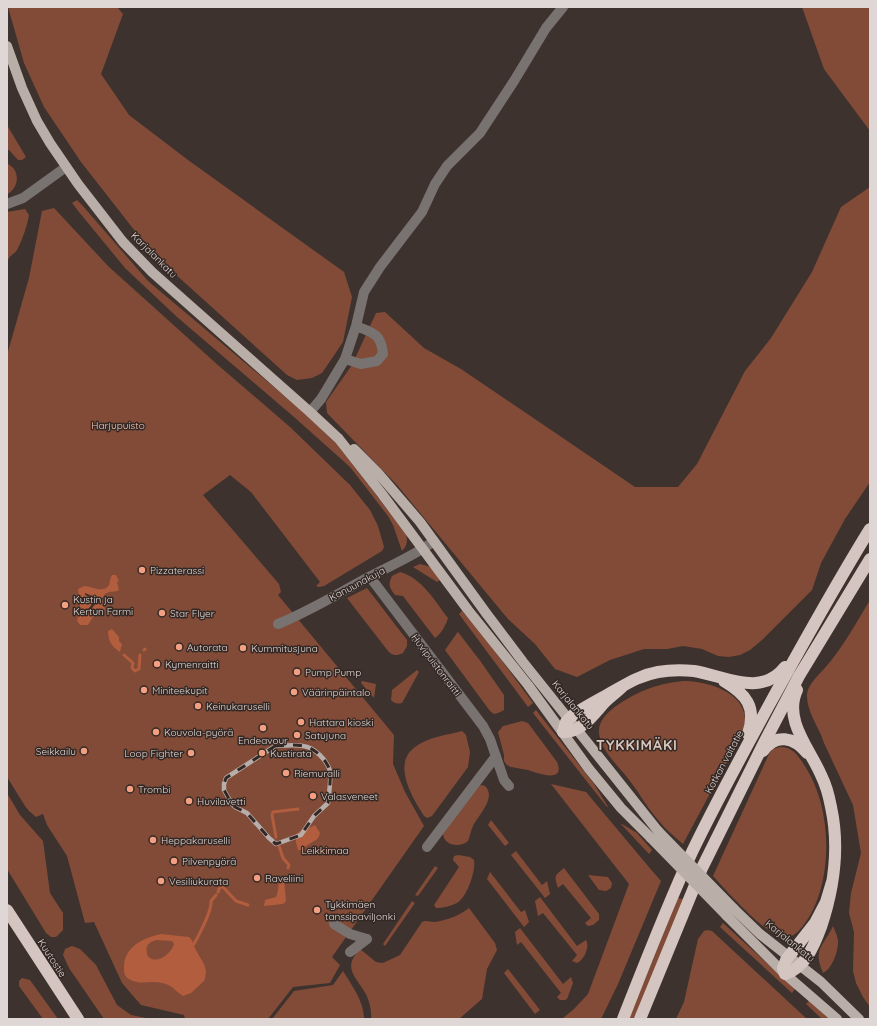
<svg xmlns="http://www.w3.org/2000/svg" width="877" height="1026" font-family="Quicksand,sans-serif">
<style>
.green{fill:#824b38}
.water{fill:#b25d3e;fill-rule:evenodd}
.pier{fill:#3e322e}
.lines{fill:none;stroke-linecap:round;stroke-linejoin:round}
.stream{stroke:#b25d3e;stroke-width:3}
.minor{stroke:#787270;stroke-width:10}
.major{stroke:#baaea9;stroke-width:10}
.highway{stroke:#d5c5c0;stroke-width:12}
.rail-casing{stroke:#b7aeab;stroke-width:4.5}
.rail{stroke:#342824;stroke-width:3;stroke-dasharray:9;stroke-linecap:butt}
.major-bridge{stroke:#baaea9;stroke-width:10}
.poi-dot{fill:#f3a082;stroke:#342824;stroke-width:1.5}
.labels{text-anchor:middle;dominant-baseline:central;stroke-width:3;stroke-linejoin:round;paint-order:stroke}
.street-label{font-size:10px;fill:#dfd7d5;stroke:#342824}
.park-label{font-size:10px;fill:#facab9;stroke:#342824}
.poi-label{font-size:10px;fill:#dfd7d5;stroke:#342824;text-anchor:start}
.district-label{font-size:14px;font-weight:bold;letter-spacing:1px;fill:#d5c6c0;stroke:#342824}
</style>
<rect width="100%" height="100%" fill="#3e322e"/>
<!-- green -->
<path class="green" d="M8 7H117L123 14 101 74 129 115 188 160 344 272 352 297 343 342 322 373 312 378 297 380 287 375 153 254 81 162 44 107 24 63Z
M802 7H870V131L824 69Z
M7 125 26 157 22 160H18L9 150H7Z
M7 163C9 165 13 167 14 169 20 178 16 190 7 194Z
M870 187V482L845 519 821 563 812 590 762 640 750 650 740 655 729 657 718 656 702 649 683 646 667 649H644L610 660 577 677 555 669 535 644 508 619 397 485 327 413 326 402 352 365 376 313 385 312 424 348 461 369 635 487H678L697 464 745 371 771 338 812 272 841 207Z
M77 200 82 205 148 281 300 409 337 444 406 534C408 541 407 546 402 551L393 525 388 516 350 467 294 417 177 317 125 268 79 212 72 203Z
M54 208 108 266 219 366 290 427 350 485 370 510 378 526 384 547 382 551 324 586 319 587 316 586 320 582 251 492 230 475 203 495 279 584 281 592 278 595 394 735 393 764 405 792 424 826 332 957 340 965 330 983 293 987 268 1019H185L184 1015 141 1005 122 983 94 922 85 923 67 856 47 825 43 814 36 817 29 811 25 806 7 777V355L29 278 42 211Z
M25 209 29 215C27 226 23 238 18 248 15 255 9 254 7 263V212Z
M420 564 431 567 440 580 437 582 413 567Z
M400 572C422 578 435 601 448 618 446 625 441 634 435 638L403 596 395 595C389 587 388 585 392 576Z
M367 588 407 640V646L403 653C397 656 392 656 388 651L347 598Z
M870 600V1007L863 997 856 983 853 971 854 932 849 913 851 893 861 853 853 805 824 743C819 727 806 711 807 694 808 685 818 675 824 669 842 649 856 623 870 600Z
M462 611 486 639 533 703 528 707 459 614Z
M458 632 481 662 504 695V710L498 713 494 714 490 711 445 650 457 633Z
M417 670 419 672 402 703C397 704 395 704 391 700L392 690Z
M362 681 376 684 374 698 361 683Z
M683 681C706 681 743 691 745 718 745 734 729 758 722 771 709 795 696 820 683 844 675 837 666 830 659 821 648 809 640 794 630 781 620 767 601 752 599 733 598 721 607 713 616 706 638 691 656 684 683 681Z
M536 710 594 784 608 807H607L533 713Z
M522 721 528 723 557 762C566 784 537 773 528 770 522 769 517 768 511 767L507 765 504 761V755L498 732 503 726Z
M462 731 466 735 470 752 468 767 432 816 427 818 424 816C412 797 390 761 418 745 430 737 447 735 462 731Z
M780 747C794 747 799 757 806 768 833 810 834 886 803 926 798 932 791 939 783 937 765 935 726 890 713 876L769 754 773 749Z
M551 784 586 792 648 866 661 881 618 984 601 1019H562L574 1009 588 994 629 884Z
M481 785 485 786C497 797 478 816 473 826 471 830 470 836 468 841 460 848 443 846 443 833L478 787Z
M7 793 20 815 43 841 50 893 63 913V930L56 937H51L46 933 7 869Z
M491 820 509 843 505 846 488 825Z
M621 824H622L637 833 652 850 649 854Z
M516 851 542 885 547 881 550 894 545 898 511 855Z
M458 855 470 857 474 860C476 871 467 897 457 903 451 906 443 908 436 908L434 905 459 867 453 860 454 856Z
M435 866 438 868 418 896 415 895Z
M564 868 599 914V920L593 925 588 926 585 923 591 918 563 884 558 888C554 876 554 876 564 868Z
M490 872 521 912 525 910 529 922 524 927 487 879Z
M588 875 608 877 612 883 611 888 606 891 599 890Z
M540 897 577 946 586 940C590 947 584 960 577 963L572 961 577 955 543 913 538 916 535 901Z
M678 898 683 899 634 1019H629Z
M412 901 415 903 385 946 383 944Z
M469 908 495 943 497 950 487 969 482 999 459 1019H371C372 1011 369 998 364 991 354 975 343 967 360 949L376 962 382 963 385 962 400 955 422 922C426 920 430 922 435 922 447 920 459 916 469 908Z
M723 923 795 989 792 993 720 927Z
M833 926C835 931 838 936 838 942 838 952 832 969 823 973 812 948 824 946 833 926Z
M520 928 563 984 571 977 573 983 567 999 565 1000H560L557 997 561 993 521 942 517 945 515 932Z
M707 930 712 931 807 1019H676L684 1002 698 939 704 931Z
M72 946 80 949 96 965 117 1005 131 1015 151 1019H104L69 968 63 955 65 949Z
M508 969 540 1010 535 1014 504 973Z
M343 971C352 986 364 1001 364 1019H272L294 991 333 985Z
M22 978 30 980 58 1019H43L19 986V981Z
M809 1001 830 1019H822L806 1004Z"/>
<!-- water -->
<path class="water" d="M112 575H116L119 581 117 582 119 590C115 593 111 590 105 594L102 602 105 609 95 614 88 625H80L77 621 80 608 78 589 84 586C91 586 104 594 109 585 110 582 110 578 112 575Z
M112 629 119 637V641L122 644 120 652C112 647 108 641 108 631Z
M315 825 320 833C318 842 312 841 306 846 304 847 303 849 301 850H298L296 842V834C302 829 309 829 315 825Z
M282 876 284 880 286 901 283 904 264 906 265 900 276 897C279 891 278 884 280 877Z
M161 934 189 937C193 940 193 944 195 948 200 960 210 966 204 981L191 993 183 996C175 991 173 985 162 983 151 980 140 986 129 979 125 977 124 973 124 969 123 947 143 938 161 934ZM156 940 172 941 174 944C172 952 159 964 150 958 148 957 147 955 147 953 145 945 150 942 156 940Z"/>
<!-- pier -->
<path class="pier" d="M85 593 97 598H103L102 602H97L87 614 86 612 93 603 92 598 85 595Z"/>
<g class="lines">
<!-- stream -->
<path class="stream" d="M144 650 145 649
M124 655 133 663 132 668 135 671 139 669 140 655
M276 837 272 815 273 812 298 809
M279 846 283 858 289 865 288 868
M218 892 219 889 222 886 236 901 248 905
M194 944C199 935 212 910 211 901L216 895"/>
<!-- minor -->
<path class="minor" d="M7 204 23 198 66 167
M345 359 361 364 377 361 383 354C381 334 374 333 356 326
M310 412 321 399 345 359 356 326 364 292 380 267 422 212 435 184 447 166 480 133 514 81 546 28 563 7
M370 577 483 726 490 739 504 780 509 786
M278 624C310 611 339 593 369 577 391 565 414 556 434 541
M427 847 496 756
M334 924 350 934 367 939
M350 952 367 939"/>
<!-- major -->
<path class="major" d="M7 46 22 88 37 121 50 143 78 184 123 242 152 272 310 412 339 439 382 494 468 610 528 685 589 769 621 808 651 838
M354 449 378 473 420 522 486 613 523 662 658 831
M734 909 760 934 821 982 859 1019
M727 916 785 974 837 1019"/>
<!-- highway -->
<path class="highway" d="M724 681C746 694 757 707 748 734
M623 686C617 692 610 697 604 703 593 715 581 733 563 732L566 722 574 714C587 706 600 699 614 691 628 683 641 675 658 672 670 670 682 670 694 671 725 676 761 698 785 667
M797 690C783 720 810 749 821 775 826 785 829 796 831 807 840 848 834 888 821 927 814 946 805 968 785 974L783 968 786 960 815 923 826 902 832 882
M763 751C776 733 794 737 807 753
M7 910 78 1019
M623 1019C645 963 667 906 692 852 716 802 742 755 768 707 801 647 834 587 870 529
M640 1019 702 868 764 743 799 676 870 559"/>
<defs>
<path id="rail" d="M275 746C284 746 294 744 303 746 314 747 327 760 330 771 331 779 329 795 328 803L314 816 301 835 276 844 269 838 247 813 235 807 232 804 224 790V784L226 778Z"/>
</defs>
<!-- rail casing -->
<use href="#rail" class="rail-casing"/>
<!-- rail -->
<use href="#rail" class="rail"/>
<!-- major-bridge -->
<path class="major-bridge" d="M658 831 734 909
M651 838 727 916"/>
</g>
<!-- markers -->
<g class="poi-dot">
<circle cx="142" cy="570" r="4"/>
<circle cx="65" cy="605" r="4"/>
<circle cx="162" cy="613" r="4"/>
<circle cx="179" cy="647" r="4"/>
<circle cx="243" cy="648" r="4"/>
<circle cx="157" cy="664" r="4"/>
<circle cx="297" cy="672" r="4"/>
<circle cx="144" cy="690" r="4"/>
<circle cx="294" cy="692" r="4"/>
<circle cx="198" cy="706" r="4"/>
<circle cx="301" cy="722" r="4"/>
<circle cx="263" cy="728" r="4"/>
<circle cx="156" cy="732" r="4"/>
<circle cx="297" cy="735" r="4"/>
<circle cx="84" cy="751" r="4"/>
<circle cx="191" cy="753" r="4"/>
<circle cx="262" cy="753" r="4"/>
<circle cx="286" cy="773" r="4"/>
<circle cx="130" cy="789" r="4"/>
<circle cx="313" cy="796" r="4"/>
<circle cx="189" cy="801" r="4"/>
<circle cx="153" cy="840" r="4"/>
<circle cx="174" cy="861" r="4"/>
<circle cx="257" cy="878" r="4"/>
<circle cx="161" cy="881" r="4"/>
<circle cx="317" cy="910" r="4"/>
</g>
<g class="labels">
<!-- street labels -->
<g class="street-label">
<text transform="translate(154 255) rotate(45)">Karjalankatu</text>
<text transform="translate(357 584) rotate(-28)">Kanuunakuja</text>
<text transform="translate(436 665) rotate(53)">Huvipuistonraitti</text>
<text transform="translate(573 705) rotate(51)">Karjalankatu</text>
<text transform="translate(724 762) rotate(-62)">Kotkan valtatie</text>
<text transform="translate(790 941) rotate(39)">Karjalankatu</text>
<text transform="translate(52 958) rotate(57)">Kuutostie</text>
</g>
<!-- park labels -->
<g class="park-label">
<text x="118" y="425">Harjupuisto</text>
<text x="325" y="850">Leikkimaa</text>
</g>
<!-- poi labels -->
<g class="poi-label">
<text x="150" y="570">Pizzaterassi</text>
<text x="73" y="599">Kustin ja<tspan x="73" dy="12">Kertun Farmi</tspan></text>
<text x="170" y="613">Star Flyer</text>
<text x="187" y="647">Autorata</text>
<text x="251" y="648">Kummitusjuna</text>
<text x="165" y="664">Kymenraitti</text>
<text x="305" y="672">Pump Pump</text>
<text x="152" y="690">Miniteekupit</text>
<text x="302" y="692">Väärinpäintalo</text>
<text x="206" y="706">Keinukaruselli</text>
<text x="309" y="722">Hattara kioski</text>
<text x="164" y="732">Kouvola-pyörä</text>
<text x="305" y="735">Satujuna</text>
<text x="263" y="740" text-anchor="middle">Endeavour</text>
<text x="76" y="751" text-anchor="end">Seikkailu</text>
<text x="183" y="753" text-anchor="end">Loop Fighter</text>
<text x="270" y="753">Kustirata</text>
<text x="294" y="773">Riemuralli</text>
<text x="138" y="789">Trombi</text>
<text x="321" y="796">Valasveneet</text>
<text x="197" y="801">Huvilavetti</text>
<text x="161" y="840">Heppakaruselli</text>
<text x="182" y="861">Pilvenpyörä</text>
<text x="265" y="878">Raveliini</text>
<text x="169" y="881">Vesiliukurata</text>
<text x="325" y="904">Tykkimäen<tspan x="325" dy="12">tanssipaviljonki</tspan></text>
</g>
<!-- district labels -->
<g class="district-label">
<text x="637" y="745">TYKKIMÄKI</text>
</g>
</g>
<!-- border -->
<rect width="877" height="1026" fill="none" stroke="#dfd7d5" stroke-width="16"/>
</svg>
